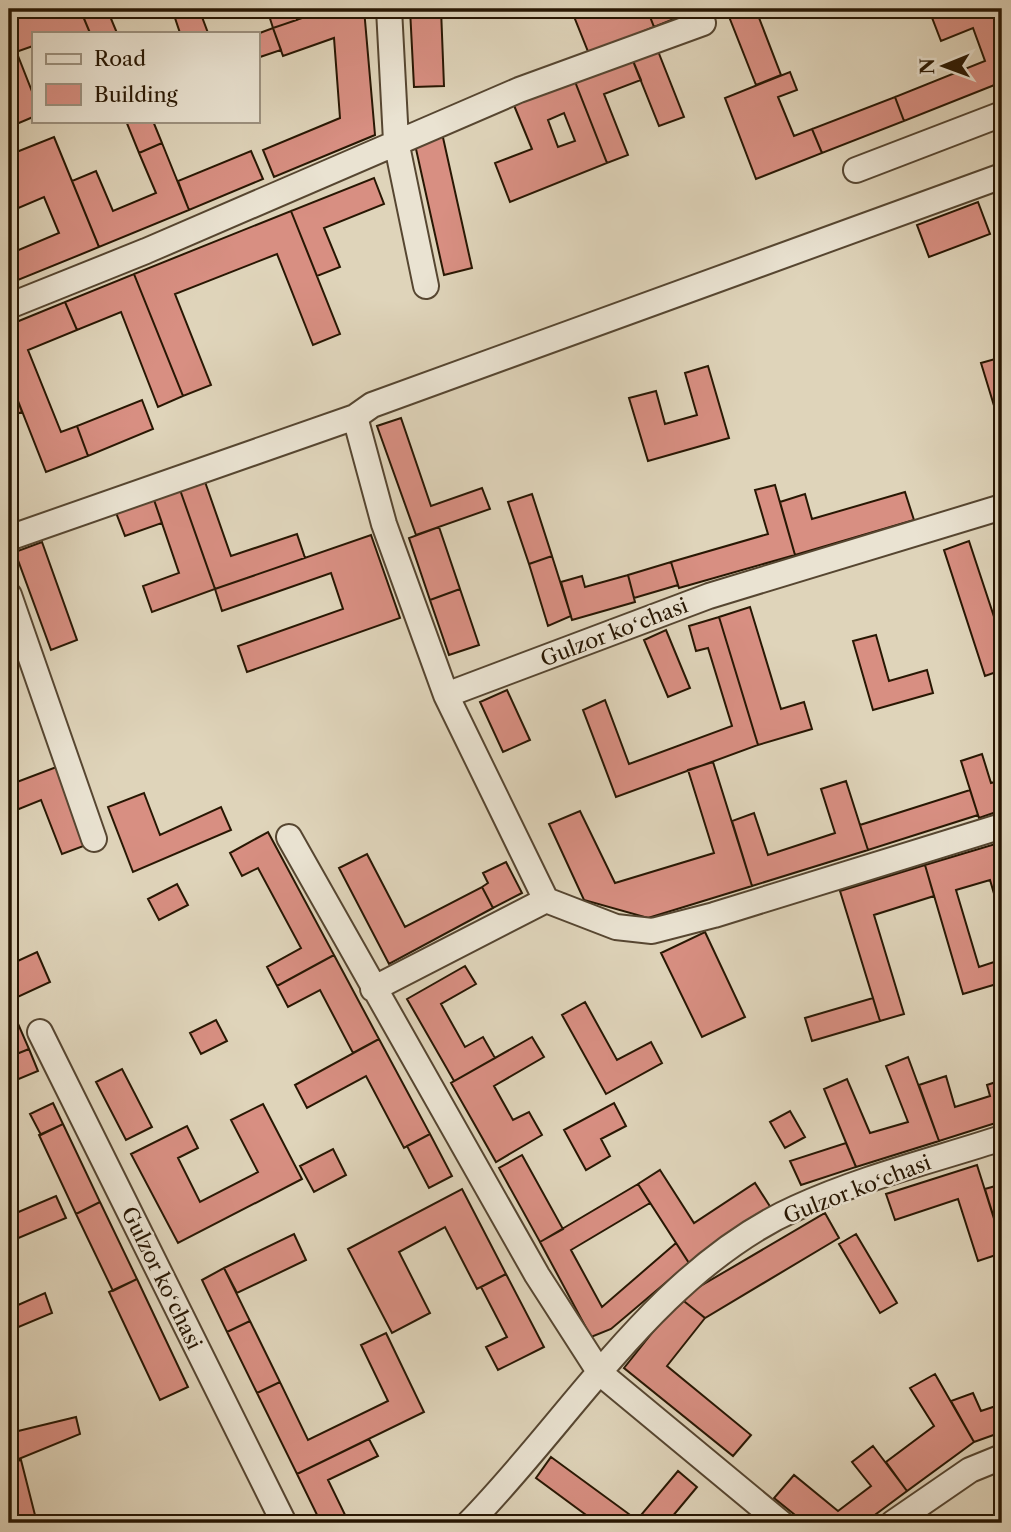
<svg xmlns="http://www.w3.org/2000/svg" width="1011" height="1532" font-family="'Libre Caslon Text',serif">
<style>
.building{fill:#d88f82;stroke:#281703;stroke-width:2;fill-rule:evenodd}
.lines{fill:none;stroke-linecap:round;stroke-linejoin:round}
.street-casing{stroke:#564631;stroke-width:28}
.street{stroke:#eae3d2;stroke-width:24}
.labels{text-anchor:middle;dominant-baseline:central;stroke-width:5;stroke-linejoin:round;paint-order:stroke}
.street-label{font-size:21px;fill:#281703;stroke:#eae3d2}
</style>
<rect width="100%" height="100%" fill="#dfd4ba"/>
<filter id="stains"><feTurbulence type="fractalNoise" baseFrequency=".00286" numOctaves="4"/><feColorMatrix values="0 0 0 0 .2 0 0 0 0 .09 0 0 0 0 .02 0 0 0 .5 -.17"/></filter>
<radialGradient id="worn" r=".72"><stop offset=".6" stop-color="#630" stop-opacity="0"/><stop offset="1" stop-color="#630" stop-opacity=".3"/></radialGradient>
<!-- building -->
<path class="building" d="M35 9H80L90 33H33V46L16 52 9 33V19Z
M80 9H107L117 33H90Z
M172 9H199L208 33H180Z
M267 9H293L297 20 273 28Z
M328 9H364L375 135 274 177 263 150 340 118 334 38 283 56 273 28Z
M410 9H441L444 86 414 87Z
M571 9H600L603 16 620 9H647L654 27 589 54Z
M647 9H699L654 27Z
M726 9H760L756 10 781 75 756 85Z
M947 9H999L1002 18V82L904 121 895 97 985 61 973 28 941 41 931 15Z
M273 28 281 50 257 58V34Z
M9 33 33 94V117L12 126 9 117Z
M656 46 684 117 659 126 631 56Z
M631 56 641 80 604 94 628 155 607 163 574 79Z
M790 72 797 90 778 97 794 136 812 129 822 153 756 179 725 98Z
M574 79 607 163 510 202 495 163 532 149 513 103ZM564 113 575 141 558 147 548 120Z
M895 97 904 121 822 153 812 129Z
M126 121H153L162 143 139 153Z
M442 133 472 268 444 275 414 140Z
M54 137 99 247 18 280 9 254 59 233 44 197 9 212V155Z
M162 143 189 210 99 247 72 181 96 171 113 211 156 193 139 153Z
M251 151 263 179 189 210 178 181Z
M374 178 384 204 324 228 340 267 317 276 291 211Z
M978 202 990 234 929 257 917 225Z
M291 211 340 334 313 345 277 254 175 294 211 385 183 396 134 274Z
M9 256 18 280 9 284Z
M134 274 183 396 158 407 121 312 77 330 65 302Z
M65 302 77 330 28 350 61 432 77 426 88 456 46 472 9 378V325Z
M1002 357V432L981 363Z
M708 366 729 438 648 461 629 398 656 391 665 424 697 415 685 373Z
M9 378 22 412 9 417Z
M142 400 153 429 88 456 77 426Z
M401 418 431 506 482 488 490 509 416 535 377 426Z
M204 479 231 556 297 534 305 558 215 589 179 487Z
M775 485 795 555 679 588 671 562 768 534 755 490Z
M179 487 215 589 152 612 143 586 179 573 153 497Z
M905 492 914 520 795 555 780 502 805 494 812 519Z
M532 494 552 556 529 564 508 502Z
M153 497 162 523 125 536 115 510Z
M439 527 460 589 430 600 409 538Z
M371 535 400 618 247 672 238 646 343 609 331 573 222 611 215 589Z
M969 541 1002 641V670L985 676 944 550Z
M42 542 77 640 51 650 15 552Z
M552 556 571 616 548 626 529 564Z
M671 562 678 585 634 598 628 575Z
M628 575 635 602 572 620 561 582 582 576 585 587Z
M460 589 479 645 449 655 430 600Z
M750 607 781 709 804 702 812 729 758 745 719 617Z
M719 617 758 745 616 797 583 710 605 700 629 764 732 726 708 648 696 651 689 626Z
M666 630 690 688 668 697 644 640Z
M876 635 889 681 927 670 933 693 873 710 853 641Z
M507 690 530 740 503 752 480 702Z
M982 754 991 783 1002 780V810L979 818 961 761Z
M713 762 752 886 648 918 584 900 549 824 580 811 615 883 714 853 688 770Z
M59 766 89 844 62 854 41 800 9 813V785Z
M846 781 868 850 752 886 732 821 754 813 768 855 835 833 821 789Z
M970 790 978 815 868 850 860 825Z
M144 793 160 835 221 807 231 830 133 872 108 807Z
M268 832 334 955 277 986 267 967 301 948 258 868 242 876 230 853Z
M1002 842V921L990 880 956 890 979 967 994 962 1000 983 963 994 925 865Z
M367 854 405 927 482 887 493 908 389 964 339 868Z
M506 862 522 893 493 908 482 887 488 883 483 873Z
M925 865 934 896 874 915 904 1014 880 1021 840 891Z
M177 884 188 905 159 920 148 899Z
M705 932 745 1017 702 1037 661 953Z
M37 952 50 982 9 1001V965Z
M334 955 379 1039 353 1053 320 990 288 1007 277 986Z
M465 966 476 984 441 1004 465 1047 483 1037 495 1058 454 1081 407 999Z
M873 998 880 1021 812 1041 805 1018Z
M585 1002 617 1060 651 1042 662 1063 606 1094 562 1015Z
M9 1003 29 1049 9 1057Z
M216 1020 227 1041 201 1054 190 1033Z
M532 1037 544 1057 494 1086 513 1120 529 1112 542 1135 496 1162 451 1083Z
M379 1039 430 1134 404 1148 366 1076 307 1108 295 1085Z
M29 1049 38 1071 9 1083V1057Z
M908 1057 939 1141 856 1167 824 1089 847 1079 870 1133 908 1122 886 1066Z
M122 1069 152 1127 126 1140 96 1082Z
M946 1076 955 1107 990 1096 987 1085 1002 1080V1121L939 1141 919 1085Z
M53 1103 63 1124 41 1135 30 1114Z
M614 1103 626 1126 601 1139 610 1156 586 1170 564 1130Z
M263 1104 302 1179 178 1243 131 1154 187 1126 198 1148 178 1158 200 1202 258 1172 231 1120Z
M790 1111 805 1137 785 1148 770 1122Z
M63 1124 100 1202 76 1214 39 1135Z
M430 1134 452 1176 429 1188 407 1146Z
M846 1143 856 1167 801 1185 790 1161Z
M333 1149 346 1175 314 1192 300 1166Z
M522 1155 563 1229 540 1242 499 1168Z
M977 1165 1002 1244V1253L978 1261 958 1199 895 1220 886 1194Z
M660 1170 694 1223 755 1183 771 1208 689 1263 638 1184Z
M638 1184 650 1203 571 1250 602 1307 676 1243 689 1263 611 1329 591 1337 540 1242Z
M1002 1184V1244L985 1189Z
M462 1189 506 1274 477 1289 445 1227 399 1252 430 1313 392 1333 348 1249Z
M56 1196 66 1218 9 1242V1216Z
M100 1202 137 1279 113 1291 76 1214Z
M825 1213 839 1238 705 1318 680 1298Z
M294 1234 306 1260 237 1293 224 1268Z
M856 1234 897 1303 880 1313 839 1244Z
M224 1268 250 1321 227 1332 202 1280Z
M506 1274 544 1347 498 1370 486 1347 507 1337 481 1287Z
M137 1279 188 1387 160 1400 109 1292Z
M45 1293 52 1313 9 1331V1309Z
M680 1298 705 1318 667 1366 751 1435 733 1456 624 1368Z
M250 1321 280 1382 257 1393 227 1332Z
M386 1333 424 1412 297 1474 257 1393 280 1382 308 1440 388 1401 361 1345Z
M935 1374 974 1442 907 1491 886 1462 934 1426 910 1388Z
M973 1393 981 1411 1002 1404V1432L974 1442 951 1401Z
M9 1410 14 1432 76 1417 80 1434 9 1463Z
M369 1439 378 1456 328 1480 349 1523H321L297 1474Z
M873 1446 907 1491 864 1523H805L774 1498 794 1475 838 1511 871 1486 852 1462Z
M551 1457 637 1520 678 1471 697 1487 667 1523H597L536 1478Z
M21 1460 37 1523H9V1463Z
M254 1517 256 1523H241Z"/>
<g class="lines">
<defs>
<path id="street" d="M389 9 396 141 426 286
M856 170 1002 114
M9 306 146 251 519 90 703 23
M355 417 372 405 1002 176
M9 538 355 417 384 524 446 695
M9 595 94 839
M289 837 537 1275 600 1373 781 1523
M546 900 446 695 709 596 1002 507
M373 989 546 900 616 927 652 931 714 915 1002 826
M40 1032 284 1523
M469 1523C571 1419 658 1270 796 1208 861 1178 934 1160 1002 1138
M893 1523 970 1470 1002 1457"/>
</defs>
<!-- street casing -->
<use href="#street" class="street-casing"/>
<!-- street -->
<use href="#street" class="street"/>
</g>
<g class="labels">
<!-- street labels -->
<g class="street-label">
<text transform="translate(614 632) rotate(-21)">Gulzor koʻchasi</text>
<text transform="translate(857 1189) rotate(-21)">Gulzor koʻchasi</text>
<text transform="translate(162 1278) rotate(64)">Gulzor koʻchasi</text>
</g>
</g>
<!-- margin -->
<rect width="1011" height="1532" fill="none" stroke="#dfd4ba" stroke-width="35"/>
<rect x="10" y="10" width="990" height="1511" fill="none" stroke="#281703" stroke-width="3.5"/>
<rect x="18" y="18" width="976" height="1497" fill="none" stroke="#281703" stroke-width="2"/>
<!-- legend -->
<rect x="32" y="32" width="228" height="91" fill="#eae3d2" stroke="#9c917f" stroke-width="2"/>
<rect x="46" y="54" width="35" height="10" fill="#eae3d2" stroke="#9c917f" stroke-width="2"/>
<text x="94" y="66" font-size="21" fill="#281703">Road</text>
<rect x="46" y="84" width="35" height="21" fill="#d88f82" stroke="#9c917f" stroke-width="2"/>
<text x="94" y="102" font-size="21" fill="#281703">Building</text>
<!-- north arrow -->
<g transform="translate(944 66) rotate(269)" stroke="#eae3d2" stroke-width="5" paint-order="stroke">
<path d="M0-5L12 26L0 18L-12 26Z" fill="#281703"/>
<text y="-10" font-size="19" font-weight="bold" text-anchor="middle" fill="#281703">N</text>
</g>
<rect width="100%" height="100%" filter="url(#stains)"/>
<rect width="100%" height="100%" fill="url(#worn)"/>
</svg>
